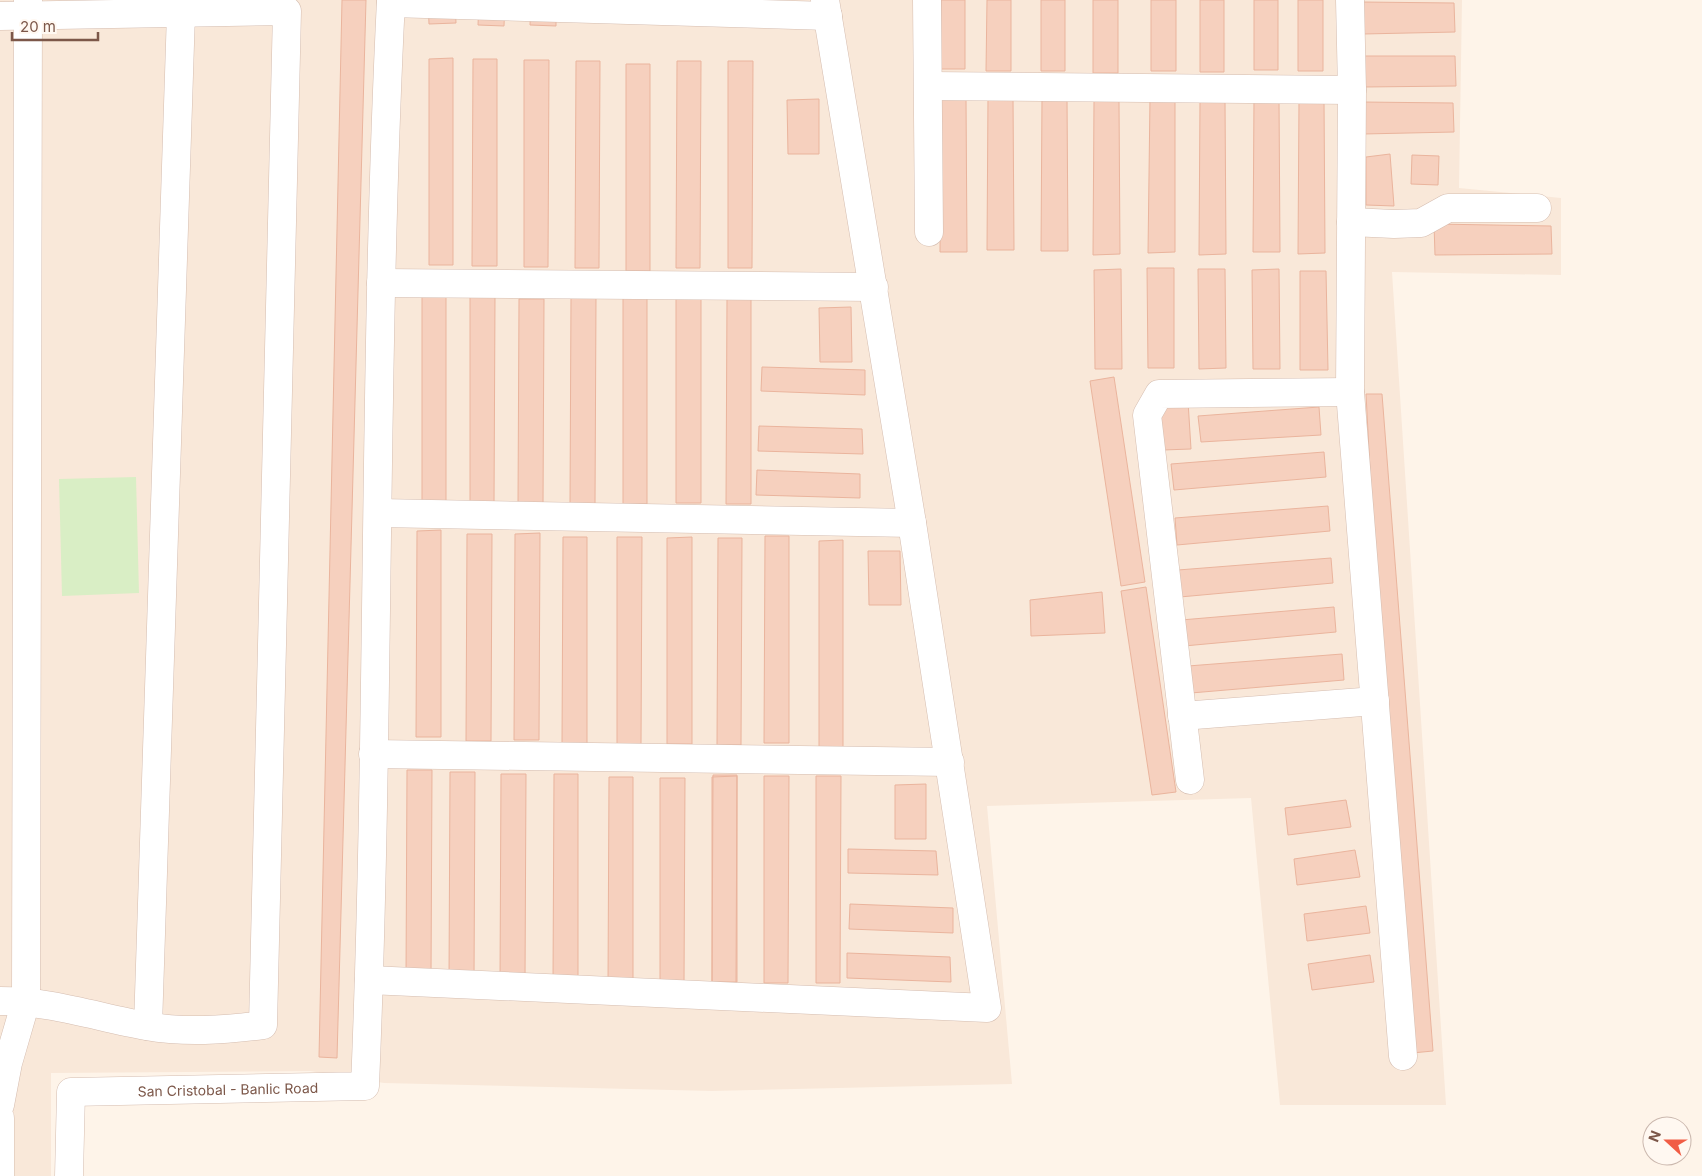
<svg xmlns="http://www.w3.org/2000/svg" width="1702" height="1176" font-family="Inter,sans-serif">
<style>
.residential{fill:#f9e8d9}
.green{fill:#d9eec5}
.building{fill:#f6d0be;stroke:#eab49d}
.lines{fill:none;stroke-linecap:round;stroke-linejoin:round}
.minor-casing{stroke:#d5bdb0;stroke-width:29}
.minor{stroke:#fff;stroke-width:28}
.labels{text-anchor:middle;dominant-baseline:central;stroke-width:5;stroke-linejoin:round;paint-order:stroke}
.street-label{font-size:14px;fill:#7c5749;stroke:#fff8f1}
</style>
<rect width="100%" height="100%" fill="#fef4e9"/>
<!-- residential -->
<path class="residential" d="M0 0H1462L1459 188 1561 198V275L1392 272 1446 1105H1280L1251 798 987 806 1012 1084 712 1091 384 1083 310 1071 51 1073V1176H0Z"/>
<!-- green -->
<path class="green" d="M136 477 139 593 62 596 59 479Z"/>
<!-- building -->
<path class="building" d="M342 0H366L337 1058 319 1057Z
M428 0H455L456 23 429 24Z
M479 0H505L504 26 478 25Z
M531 0H556V26L530 25Z
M941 0H965V69H941Z
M987 0H1011V71H986Z
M1041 0H1065V71H1041Z
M1093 0H1118V73H1093Z
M1151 0H1176V71H1151Z
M1200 0H1224V72H1200Z
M1254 0H1278V70H1254Z
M1298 0H1323V71H1298Z
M1362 2 1454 3 1455 32 1363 34Z
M1363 56H1455L1456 86 1364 87Z
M453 58V265H429V59Z
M473 59H497V266H472Z
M524 60H549L548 267H524Z
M576 61H600L599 268H575Z
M677 61H701L700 268H676Z
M728 61H753L752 268H728Z
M626 64H650V271H626Z
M988 96H1013L1014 250H987Z
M941 97 966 98 967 252H940Z
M1042 97H1067L1068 251H1041Z
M1150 98H1175V252L1148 253Z
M1254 98H1279L1280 252H1253Z
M819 99V154H788L787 100Z
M1299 99H1324L1325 253 1298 254Z
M1200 100H1225L1226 254 1199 255Z
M1094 101H1119L1120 254 1093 255Z
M1362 102 1453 103 1454 132 1363 134Z
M1390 154 1394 206 1366 205V157Z
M1412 155 1439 156 1438 185 1411 184Z
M1434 224 1551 226 1552 254 1435 255Z
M1147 268H1174V368H1148Z
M1121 269 1122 369H1095L1094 270Z
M1198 269H1225L1226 368 1199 369Z
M1279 269 1280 369H1253L1252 270Z
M1300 271H1326L1328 370H1300Z
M422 295H446V502H422Z
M676 296H701V503H676Z
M470 297H495L494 504H470Z
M571 297H596L595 504H570Z
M623 297H647V504H623Z
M727 297H751V504H726Z
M519 299H544L543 506 518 505Z
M851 307 852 362H820L819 308Z
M762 367 865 370V395L761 391Z
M1114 377 1145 582 1121 586 1090 381Z
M1366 394H1382L1433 1051 1412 1053 1382 698Z
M1188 401 1191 449 1163 450 1160 403Z
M1319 407 1321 435 1201 442 1198 416Z
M759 426 862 429 863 454 758 451Z
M1324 452 1326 477 1174 490 1171 464Z
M757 470 860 474V498L756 495Z
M1328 506 1330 531 1177 545 1175 518Z
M441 530V737H416L417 531Z
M540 533 539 740H514L515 534Z
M467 534H492L491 741H466Z
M765 536H789V743H764Z
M563 537H587V744H562Z
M617 537H642L641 744H617Z
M692 537V744H667V538Z
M718 538H742L741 745H717Z
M843 540V747L819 748V541Z
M868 551H900L901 605H869Z
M1331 558 1333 583 1180 597 1178 570Z
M1146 587 1176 792 1152 795 1121 591Z
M1102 592 1105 633 1031 636 1030 600Z
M1334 607 1336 632 1184 646 1181 620Z
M1342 654 1344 680 1191 693 1188 666Z
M407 770H432L431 977H406Z
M450 772H475L474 979H449Z
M501 774H526L525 981H500Z
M554 774H578V981H553Z
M713 775H737V982H712Z
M737 776 736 983H712V777Z
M764 776H789L788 983H764Z
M816 776H841L840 983H816Z
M609 777H633V984H608Z
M660 778H685L684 984H660Z
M926 784V839H895V785Z
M1346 800 1351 827 1288 835 1285 808Z
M848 849 936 851 938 875 848 873Z
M1355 850 1360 877 1297 885 1294 859Z
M850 904 953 908V933L849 929Z
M1366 906 1370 933 1307 941 1304 914Z
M847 953 950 957 951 982 847 978Z
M1370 955 1374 982 1312 990 1308 964Z"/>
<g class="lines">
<defs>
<g id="minor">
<path d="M927 0 929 232"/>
<path d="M1350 0 1352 90 1350 392 1403 1056"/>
<path d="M391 3 828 16"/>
<path d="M0 16 287 11 263 1025C223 1030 186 1033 146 1026 97 1017 49 1001 0 1001"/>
<path d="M929 86 1352 90"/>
<path d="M1351 222 1394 224 1421 223 1448 208H1537"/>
<path d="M381 283 874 287"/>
<path d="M379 513 912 523"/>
<path d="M1182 716 1375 701"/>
<path d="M373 754 950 762"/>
<path d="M1190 780 1147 415 1159 394 1350 392"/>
<path d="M369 980 987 1008 912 523 825 0"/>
<path d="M148 1026 181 13"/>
<path d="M0 1105 8 1063 26 1001 28 0"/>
<path d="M0 1118V1176"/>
<path id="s1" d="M69 1176 71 1092 365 1086C380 724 373 362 391 0"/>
</g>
</defs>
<!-- minor casing -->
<use href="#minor" class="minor-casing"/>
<!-- minor -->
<use href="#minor" class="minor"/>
</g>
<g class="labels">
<!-- street labels -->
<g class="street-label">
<text stroke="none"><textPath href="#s1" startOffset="241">San Cristobal - Banlic Road</textPath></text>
</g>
</g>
<!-- north arrow -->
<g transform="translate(1667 1141) rotate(291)"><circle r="24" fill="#fff8f1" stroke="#cbb8ae"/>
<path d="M0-4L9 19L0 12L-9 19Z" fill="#f15d45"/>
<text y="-8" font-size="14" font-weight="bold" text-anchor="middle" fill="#7c5749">N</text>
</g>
<!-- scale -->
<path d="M12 32v8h86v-8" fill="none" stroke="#7c5749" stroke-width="2.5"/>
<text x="20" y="32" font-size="15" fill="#7c5749" stroke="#fff8f1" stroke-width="4" paint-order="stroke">20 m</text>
</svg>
